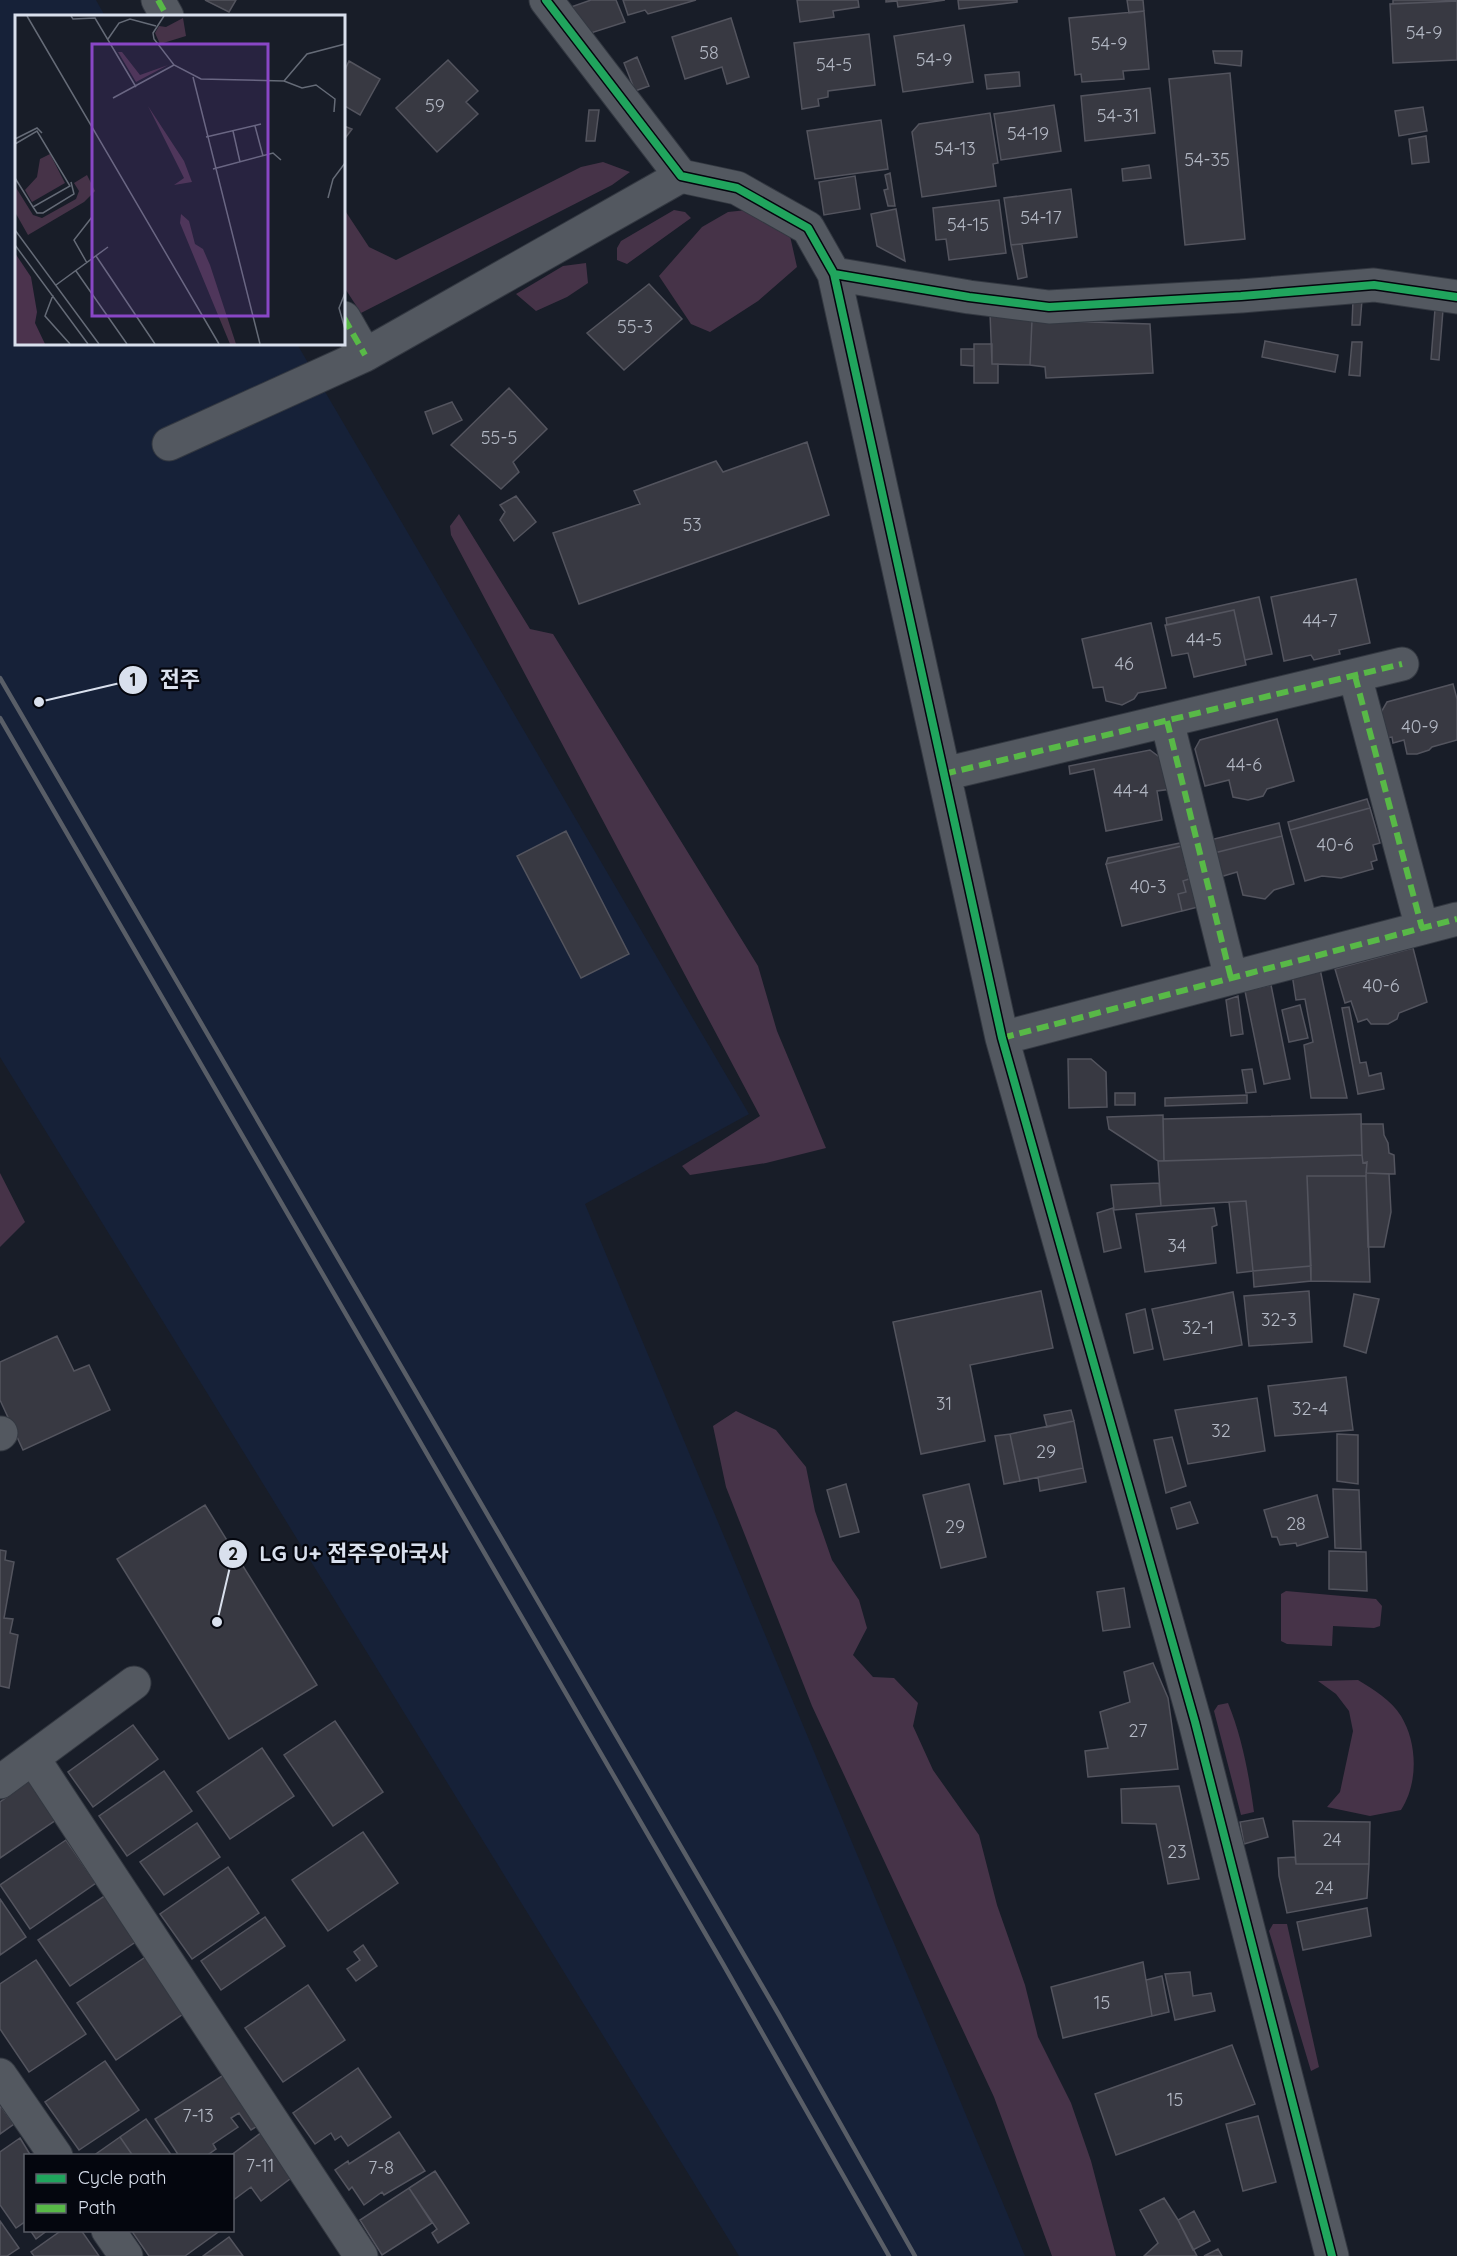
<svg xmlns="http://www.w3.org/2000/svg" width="1457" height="2256" font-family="Quicksand,'Noto Sans KR',sans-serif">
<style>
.built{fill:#162138}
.green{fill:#463348}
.building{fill:#383942;stroke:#53545e;stroke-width:1.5}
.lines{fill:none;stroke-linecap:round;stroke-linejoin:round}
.minor-casing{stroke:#333841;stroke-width:35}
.minor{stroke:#535860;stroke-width:33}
.rail{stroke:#595e67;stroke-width:4.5}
.quiet{stroke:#58b947;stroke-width:6;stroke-dasharray:12 6;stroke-linecap:butt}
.cycleway-casing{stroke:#04060e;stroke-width:11}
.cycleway{stroke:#20a55d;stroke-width:8}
.labels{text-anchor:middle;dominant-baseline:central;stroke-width:4.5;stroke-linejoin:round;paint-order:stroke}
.number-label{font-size:18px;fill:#b1b6c2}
.inset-road{fill:none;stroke:#656b77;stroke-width:1.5}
.view{fill:#8947c6;fill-opacity:0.15;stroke:#8947c6;stroke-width:3}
.inset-edge{fill:none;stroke:#d9e0ed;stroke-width:3}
.leader{fill:none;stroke:#d9e0ed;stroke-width:2}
.callout-dot{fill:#d9e0ed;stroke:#04060e;stroke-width:2}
.mark-label{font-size:18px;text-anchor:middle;font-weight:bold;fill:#111}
.callout-label{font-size:22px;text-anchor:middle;font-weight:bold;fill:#d9e0ed;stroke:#04060e;stroke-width:4.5;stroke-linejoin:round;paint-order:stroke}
</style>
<rect width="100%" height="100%" fill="#181d28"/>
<!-- built -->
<path class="built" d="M0 0H96L105 16H16V344H297L749 1114 585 1204 1025 2256H739L0 1057Z"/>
<!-- green -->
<path class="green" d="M603 162 630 172 612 185 361 313 344 287V209L369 247 396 260 581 167Z
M756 209 790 236 797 267 758 301 710 332 691 324 659 276 702 227 728 212Z
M674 210 685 212 691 218 627 264 617 260V248L621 241Z
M586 263 588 283 567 297 536 311 516 294 563 266Z
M459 514 530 629 553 634 758 966 777 1031 826 1148 766 1163 690 1175 682 1166 760 1116 451 535 450 526Z
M0 1173 25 1222 0 1247Z
M736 1411 776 1430 806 1467 815 1511 832 1560 859 1600 867 1628 853 1655 873 1677 894 1678 918 1703 913 1726 933 1770 979 1835 997 1905 1025 1985 1038 2037 1071 2103 1091 2161 1116 2256H1052L994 2097 812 1706 726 1487 713 1426Z
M1286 1591 1376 1599 1382 1606 1380 1626 1374 1628 1333 1626 1332 1646 1287 1644 1281 1641V1594Z
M1358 1680C1374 1690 1391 1700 1401 1716 1418 1744 1418 1784 1401 1810L1370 1816 1327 1807 1340 1792 1353 1731 1349 1711 1336 1694 1318 1681Z
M1228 1703C1242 1737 1249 1775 1254 1812L1241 1815 1214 1711 1218 1705Z
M1273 1924H1287L1319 2067 1311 2071 1269 1931Z"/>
<!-- building -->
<path class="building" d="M205 0H236L229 12Z
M591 0H616L625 22 591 33 568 8Z
M623 0H696L648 14 645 10 628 15Z
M797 0H858L859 7 833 11 834 17 800 22Z
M886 0H945L898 7 897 1 886 2Z
M958 0H1017V2L959 9Z
M1127 0H1143L1144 11 1129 13Z
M1393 0H1457V1L1393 4Z
M1457 1V60L1393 63 1390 4Z
M1144 11 1149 69 1123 71 1124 79 1082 82 1081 74 1075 75 1069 18Z
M731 18 749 77 727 84 722 67 685 79 672 37Z
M964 25 973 82 903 92 894 36Z
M869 34 875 85 828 91V97L818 99 819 106 802 109 794 43Z
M1213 51H1242L1241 66 1215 63Z
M637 57 649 86 635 91 624 63Z
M448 60 478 91 466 102 478 114 437 152 396 108Z
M349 61 380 79 360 115 345 106 344 109V72Z
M1019 72 1020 86 987 89 985 75Z
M1230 73 1245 239 1185 245 1169 79Z
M1150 88 1155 133 1085 141 1081 96Z
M1054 105 1061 151 1001 160 994 114Z
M1423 107 1427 131 1399 136 1395 111Z
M589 110H599L595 141H586Z
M990 113 998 163 993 164 996 186 922 197 912 132 919 124Z
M881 120 888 169 815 179 807 131Z
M344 126 352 129 346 137 344 135Z
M1426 136 1429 162 1412 164 1409 139Z
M1149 165 1151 178 1123 181 1122 169Z
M890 173 895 206H888L884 190 888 189 885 175Z
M855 176 860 209 824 215 819 182Z
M1071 189 1077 237 1011 245 1004 198Z
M999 200 1006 253 949 260 946 239 936 240 933 208Z
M896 209 905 261 877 246 871 214Z
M1022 244 1027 277 1018 279 1011 245Z
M649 284 682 319 624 370 587 333Z
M1353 299 1362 300 1360 325H1352Z
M1435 309 1443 310 1439 360 1431 359Z
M990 313 1032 320 1030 365 992 364Z
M1032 320 1150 324 1153 373 1046 378 1045 367 1030 365Z
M1265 341 1338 355 1335 372 1262 357Z
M1352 342H1362L1360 376 1349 375Z
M974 344H992V364H998V383H974Z
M961 349H974V366L961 365Z
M509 388 547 429 513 462 519 472 501 489 451 445Z
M452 402 462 420 433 434 425 412Z
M807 442 829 515 579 604 553 533 640 504 634 491 716 461 723 472Z
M516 496 536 522 514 541 500 520 505 512 500 505Z
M1356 579 1370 643 1339 650 1340 654 1314 660 1311 655 1284 661 1271 597Z
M1259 597 1272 654 1245 660 1234 610 1167 625 1166 618Z
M1234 610 1246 665 1194 677 1188 653 1172 656 1165 625Z
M1151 623 1166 688 1138 693 1134 699 1122 705 1106 701 1103 687 1093 688 1082 639Z
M1453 684 1457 699V740L1432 747 1429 750 1417 754H1407L1404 740 1393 743 1392 737 1386 738 1380 714 1387 702Z
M1277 719 1294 781 1267 789 1263 796 1248 800 1233 797 1229 780 1205 786 1195 749 1200 740Z
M1150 750 1166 762 1172 789 1157 791 1162 820 1106 831 1094 769 1070 774 1069 766Z
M1367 799 1370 808 1290 830 1288 822Z
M1370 808 1380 843 1373 845 1377 860 1371 862 1373 869 1341 878 1322 876 1305 881 1290 830Z
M1279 823 1282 836 1214 853 1210 840Z
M566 831 629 954 581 978 517 856Z
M1282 836 1294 884 1274 890 1265 899 1243 895 1237 872 1220 877 1214 853Z
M1185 842 1198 907 1182 911 1178 894 1186 892 1183 881 1189 879 1182 846 1106 864 1108 858Z
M1182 846 1189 879 1183 881 1186 892 1178 894 1182 911 1122 926 1106 864Z
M1413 948 1427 1002 1399 1013 1397 1019 1388 1024H1371L1367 1019 1358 1022 1351 1001 1345 1003 1335 969Z
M1320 969 1347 1098H1311L1304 1045 1313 1042 1305 999 1296 1000 1292 974Z
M1271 985 1290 1079 1264 1084 1245 991Z
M1238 996 1243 1034 1231 1036 1226 1000Z
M1300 1005 1308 1038 1289 1042 1282 1010Z
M1349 1007 1360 1063 1366 1062 1369 1076 1381 1073 1384 1089 1358 1094 1342 1008Z
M1068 1059H1091L1106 1072 1107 1107 1069 1108Z
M1252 1069 1256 1092 1246 1093 1242 1070Z
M1115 1093H1135V1105H1115Z
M1247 1095V1103L1165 1106V1098Z
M1361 1114 1362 1155 1164 1161 1163 1119Z
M1163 1115 1164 1161H1158L1109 1129 1107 1117Z
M1361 1124H1383L1384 1135 1388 1143 1389 1153 1394 1155 1395 1174 1366 1173 1367 1162 1363 1163 1362 1155Z
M1362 1155 1363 1163 1367 1162 1366 1176H1307L1311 1266 1253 1271 1246 1201 1161 1206 1158 1161Z
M1366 1173 1389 1174 1391 1212 1384 1247H1368Z
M1307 1176H1366L1370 1282 1311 1281Z
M1159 1183 1161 1206 1114 1210 1111 1185Z
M1246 1201 1253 1271 1237 1273 1229 1202Z
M1113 1208 1121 1248 1104 1252 1097 1213Z
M1214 1208 1217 1225 1212 1227 1216 1263 1145 1272 1136 1214Z
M1311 1266V1281L1254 1287 1253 1271Z
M1041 1291 1053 1348 970 1365 985 1441 921 1454 893 1322Z
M1309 1291 1312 1342 1249 1346 1244 1296Z
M1233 1292 1242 1345 1164 1360 1152 1309Z
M1354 1294 1379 1299 1366 1353 1344 1346Z
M1145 1309 1153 1349 1134 1353 1126 1314Z
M57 1336 74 1371 89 1365 110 1410 23 1450 0 1400V1362Z
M1346 1377 1353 1430 1275 1436 1268 1386Z
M1257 1398 1265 1451 1188 1464 1175 1410Z
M1071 1410 1074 1421 1047 1427 1044 1415Z
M1074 1421 1083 1468 1020 1481 1010 1434Z
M1010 1434 1020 1481 1004 1484 995 1436Z
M1337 1434 1358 1435V1484L1337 1481Z
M1172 1437 1186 1486 1166 1493 1154 1440Z
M1083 1468 1086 1482 1040 1491 1038 1477Z
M846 1484 859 1532 840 1537 827 1490Z
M969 1484 986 1557 941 1568 923 1495Z
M1333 1489 1359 1490 1361 1549 1335 1548Z
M1317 1495 1328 1537 1297 1546 1296 1543 1280 1545 1277 1537H1272L1264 1510Z
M1190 1502 1198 1523 1177 1529 1171 1508Z
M205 1505 317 1685 229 1739 117 1559Z
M0 1550 6 1551 5 1560 14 1562 4 1618 13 1619 10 1633 18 1635 9 1688 0 1686Z
M1329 1551 1366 1552 1367 1591 1329 1589Z
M1124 1588 1130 1627 1103 1631 1097 1592Z
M1153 1663 1168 1698 1178 1769 1088 1777 1085 1751 1108 1748 1100 1712 1130 1702 1124 1672Z
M335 1721 383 1792 333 1826 284 1755Z
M133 1725 158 1759 93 1807 68 1772Z
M262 1748 294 1796 230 1839 197 1792Z
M164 1771 192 1811 127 1856 99 1816Z
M29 1781 56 1820 0 1858V1802Z
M1179 1786 1199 1879 1168 1884 1156 1824 1122 1823 1121 1789Z
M1263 1818 1268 1837 1244 1844 1240 1822Z
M1293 1821 1370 1822 1369 1864H1296Z
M197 1823 220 1857 164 1895 140 1862Z
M363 1832 398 1883 328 1931 292 1880Z
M66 1840 96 1883 30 1929 0 1885Z
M1295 1857 1296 1864H1369L1367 1898 1287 1913 1279 1876 1278 1858Z
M228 1867 259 1913 192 1959 160 1914Z
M109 1893 140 1939 70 1986 38 1940Z
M0 1899 26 1937 0 1955Z
M1367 1908 1371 1936 1303 1950 1297 1922Z
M265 1917 285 1946 221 1990 201 1961Z
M363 1945 377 1966 356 1981 347 1969 360 1960 354 1952Z
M147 1956 186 2012 116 2060 77 2003Z
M36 1960 86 2034 29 2072 0 2029V1984Z
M1143 1962 1152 2016 1063 2038 1051 1987Z
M1190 1972 1193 1996 1211 1993 1215 2011 1175 2020 1165 1974Z
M1162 1976 1169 2012 1152 2016 1146 1980Z
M308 1985 345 2040 283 2082 245 2028Z
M1232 2045 1255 2104 1116 2155 1095 2094Z
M105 2061 139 2110 79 2150 45 2102Z
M358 2068 391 2117 348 2146 341 2136 335 2140 331 2133 315 2144 293 2113Z
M225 2074 259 2125 251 2130 239 2113 231 2118 238 2127 213 2144 216 2149 206 2156H179L155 2119Z
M0 2105 14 2124 0 2134Z
M1258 2116 1276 2182 1243 2191 1226 2124Z
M146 2119 172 2156H133L120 2137Z
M262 2132 295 2175 261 2201 251 2187 232 2201V2156H230Z
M399 2132 425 2171 384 2195 382 2192 364 2205 352 2187 349 2190 335 2170 348 2161 349 2164Z
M120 2137 133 2156H93Z
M20 2138 31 2156H26V2221L16 2228 0 2205V2152Z
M435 2171 469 2223 438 2243 432 2233 437 2229 409 2188Z
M409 2188 432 2223 382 2255 360 2220Z
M1164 2198 1178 2220 1197 2256H1144L1158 2243 1140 2210Z
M1194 2211 1210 2241 1193 2250 1178 2220Z
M0 2221 19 2248 7 2256H0Z
M30 2230H48L36 2239Z
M62 2230H81L99 2256H34L31 2252Z
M131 2230H221L185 2256H149Z
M229 2237 243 2256H203Z
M1218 2249 1222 2256H1204Z"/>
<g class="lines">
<defs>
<path id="minor" d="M158 0 167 16
M546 0 681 176 737 188 808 228 834 274 969 297 1049 307 1241 296 1374 285 1457 297
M834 274 1002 1038 1195 1722 1332 2256
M344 318 365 355
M169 444 365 355 681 176
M1355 676 1422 928
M1167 721 1231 978
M944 774 1402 664
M1002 1038 1457 919
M0 1434 1 1433
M33 1758 361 2256
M0 1782 134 1683
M0 2075 56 2156
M108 2230 126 2256"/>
</defs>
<!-- minor casing -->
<use href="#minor" class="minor-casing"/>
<!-- minor -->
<use href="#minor" class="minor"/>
<!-- rail -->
<path class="rail" d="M0 678 779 2015 915 2256
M0 718 723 1964 889 2256"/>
<!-- quiet -->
<path class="quiet" d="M158 0 167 16
M344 318 365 355
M1355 676 1422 928
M1167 721 1231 978
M944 774 1402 664
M1002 1038 1457 919"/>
<defs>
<path id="cycleway" d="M546 0 681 176 737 188 808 228 834 274 969 297 1049 307 1241 296 1374 285 1457 297
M834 274 1002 1038 1195 1722 1332 2256"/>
</defs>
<!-- cycleway casing -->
<use href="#cycleway" class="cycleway-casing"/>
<!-- cycleway -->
<use href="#cycleway" class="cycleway"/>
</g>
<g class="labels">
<!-- number labels -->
<g class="number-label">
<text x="1424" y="32">54-9</text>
<text x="1109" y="43">54-9</text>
<text x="709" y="52">58</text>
<text x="934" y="59">54-9</text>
<text x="834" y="64">54-5</text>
<text x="435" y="105">59</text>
<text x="1118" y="115">54-31</text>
<text x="1028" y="133">54-19</text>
<text x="955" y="148">54-13</text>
<text x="1207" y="159">54-35</text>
<text x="1041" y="217">54-17</text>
<text x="968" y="224">54-15</text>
<text x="635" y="326">55-3</text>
<text x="499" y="437">55-5</text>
<text x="692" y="524">53</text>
<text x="1320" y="620">44-7</text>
<text x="1204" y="639">44-5</text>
<text x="1124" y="663">46</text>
<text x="1420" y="726">40-9</text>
<text x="1244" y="764">44-6</text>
<text x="1131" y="790">44-4</text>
<text x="1335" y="844">40-6</text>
<text x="1148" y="886">40-3</text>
<text x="1381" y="985">40-6</text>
<text x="1177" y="1245">34</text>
<text x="1279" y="1319">32-3</text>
<text x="1198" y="1327">32-1</text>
<text x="944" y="1403">31</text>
<text x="1310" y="1408">32-4</text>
<text x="1221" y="1430">32</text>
<text x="1046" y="1451">29</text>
<text x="1296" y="1523">28</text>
<text x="955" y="1526">29</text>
<text x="1138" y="1730">27</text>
<text x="1332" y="1839">24</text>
<text x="1177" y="1851">23</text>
<text x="1324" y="1887">24</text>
<text x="1102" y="2002">15</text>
<text x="1175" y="2099">15</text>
<text x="198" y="2115">7-13</text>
<text x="260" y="2165">7-11</text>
<text x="381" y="2167">7-8</text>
</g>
</g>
<!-- overview -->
<g transform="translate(15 15)">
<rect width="330" height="330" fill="#181d28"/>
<path d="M168 3 171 21 145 29 140 18 144 11 151 12ZM103 37H107L125 60 153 50 121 67ZM133 91 169 146 177 167 159 170 169 163ZM35 139 50 168 17 187 10 175 22 162 25 144ZM72 160 80 176 69 187 13 220 0 197V171L18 200 27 203 61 184 64 176 59 168ZM166 199 174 206 180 229 188 234 195 250 221 329H215L165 208Z" fill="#463348"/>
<path d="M0 238 16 262 22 297 20 308 30 329H0Z" fill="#4b334d"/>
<path class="inset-road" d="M12 1 204 329M56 1 58 4 80 3 121 72M149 1 138 18 139 24 159 50 186 64 269 66 292 39 330 29M93 24 104 8 115 4 141 11M178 62 245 329M269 66 287 73 301 70 320 84 319 97M98 83 159 50M240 111 248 141M218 116 225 147M191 122 246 109M0 124 22 113 27 118M0 129 22 116 55 171 18 192 0 163M198 154 258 138 266 145M313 183 318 164 330 148M18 192 22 198H28L59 179 56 167M0 215 84 329M0 230 73 329M81 241 140 329M72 248 59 225 77 202M61 256 112 329M41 270 93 232M330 278 324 293 330 314M38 280 30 301 55 329"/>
<path class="view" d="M77 29H253V301H77Z"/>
<rect width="330" height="330" class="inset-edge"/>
</g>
<!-- callouts -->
<path class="leader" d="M39 702L133 680M217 1622L233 1554"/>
<g class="callout-dot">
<circle cx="39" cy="702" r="6"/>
<circle cx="217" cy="1622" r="6"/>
<circle cx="133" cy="680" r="15"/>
<circle cx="233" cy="1554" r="15"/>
</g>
<g class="mark-label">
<text x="133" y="686">1</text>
<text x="233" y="1560">2</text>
</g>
<g class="callout-label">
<text x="180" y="687">전주</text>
<text x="354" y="1561">LG U+ 전주우아국사</text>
</g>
<!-- legend -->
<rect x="24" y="2154" width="210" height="78" fill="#04060e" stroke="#595d67" stroke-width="1.5"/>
<rect x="36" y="2174" width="30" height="9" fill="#20a55d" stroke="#595d67" stroke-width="1.5"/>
<text x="78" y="2184" font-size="18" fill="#d9e0ed">Cycle path</text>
<rect x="36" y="2204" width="30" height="9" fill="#58b947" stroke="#595d67" stroke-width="1.5"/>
<text x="78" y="2214" font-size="18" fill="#d9e0ed">Path</text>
</svg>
